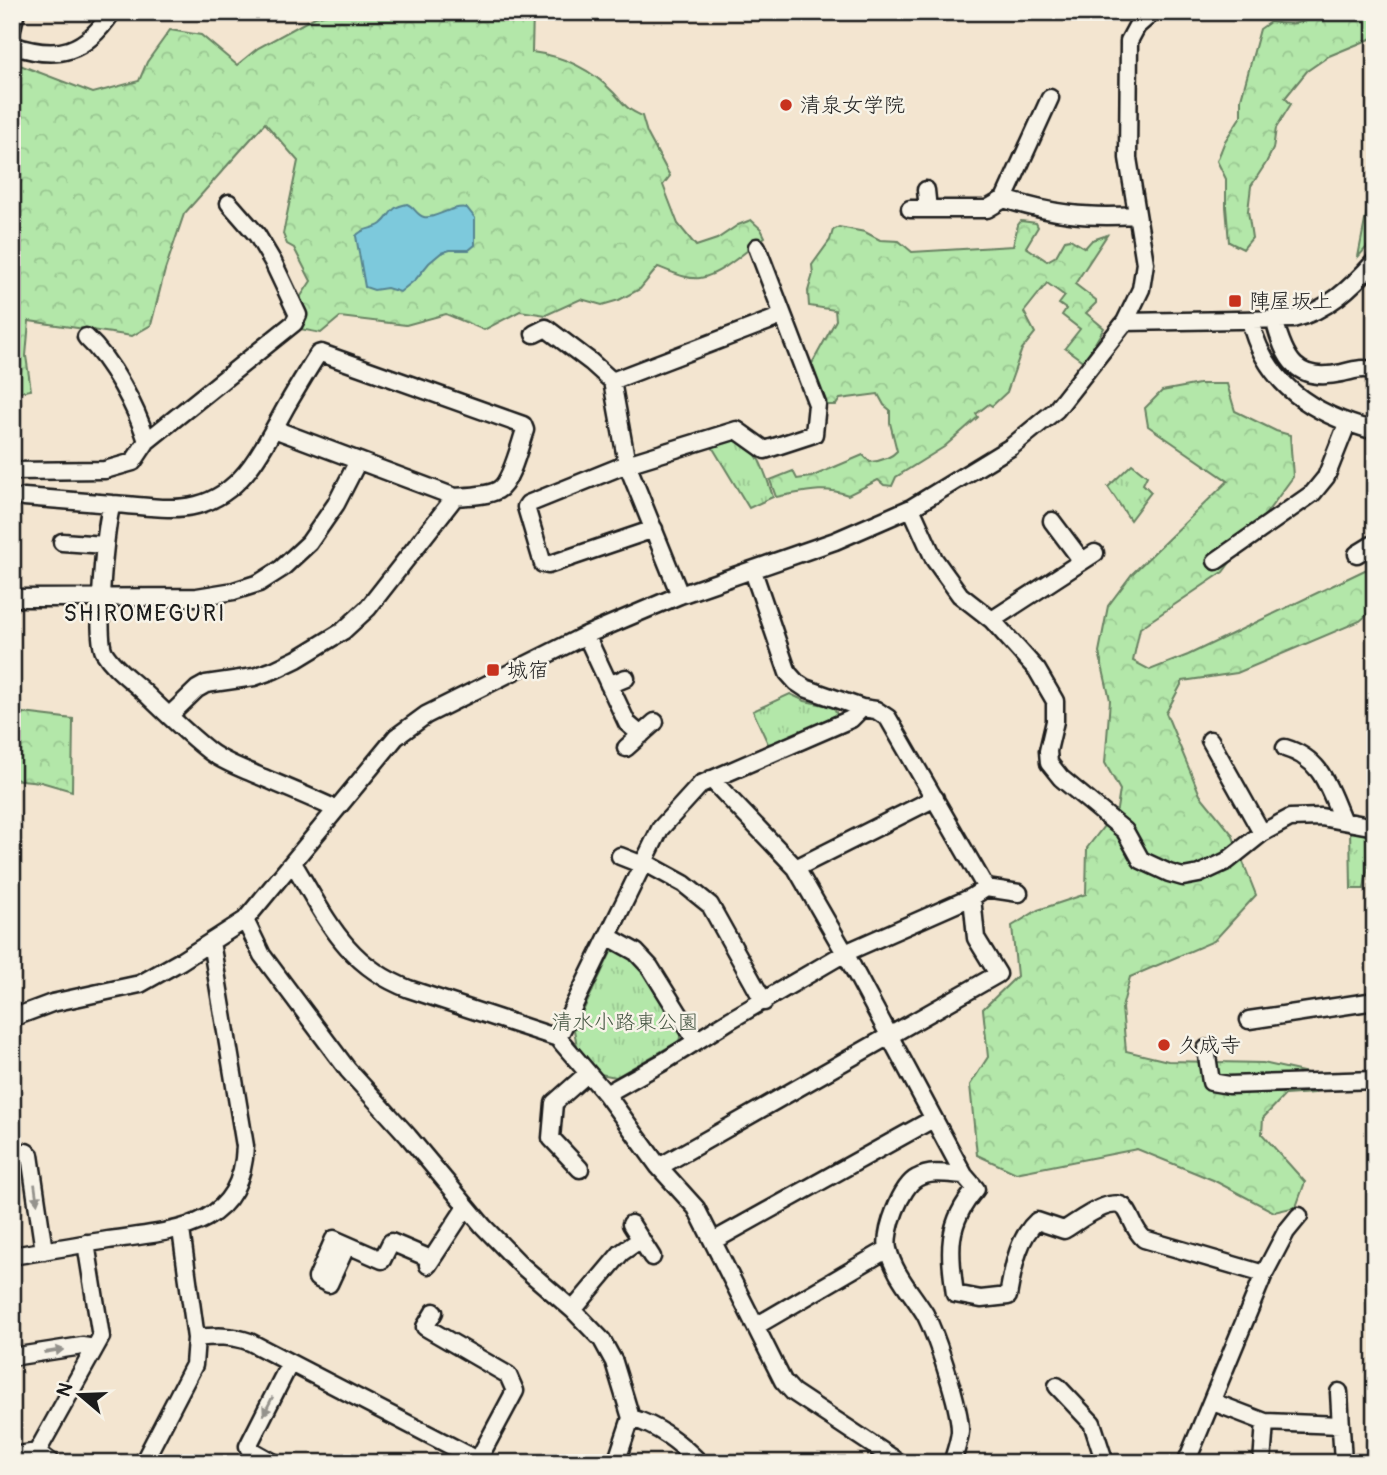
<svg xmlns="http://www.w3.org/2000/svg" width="1387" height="1475" font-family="Pangolin,'Klee One',sans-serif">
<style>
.grass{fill:url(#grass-tufts);stroke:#688262;stroke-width:2}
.forest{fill:url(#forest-crowns);stroke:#688262;stroke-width:2}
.water{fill:#7dc9dc;stroke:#56848f;stroke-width:2}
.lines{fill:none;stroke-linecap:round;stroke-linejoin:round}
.minor-casing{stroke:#1c1c1c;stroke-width:21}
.minor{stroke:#f7f3e8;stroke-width:16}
.oneway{fill:#94928c}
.poi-dot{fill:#c8321e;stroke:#f7f3e8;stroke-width:2.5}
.labels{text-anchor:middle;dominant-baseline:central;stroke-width:5;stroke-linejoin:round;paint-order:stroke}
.poi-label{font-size:21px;fill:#1c1c1c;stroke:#f7f3e8;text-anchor:start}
.park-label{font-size:21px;fill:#495946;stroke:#f7f3e8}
.neighbourhood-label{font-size:23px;letter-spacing:2px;fill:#1c1c1c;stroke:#f7f3e8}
</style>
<defs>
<pattern id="grass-tufts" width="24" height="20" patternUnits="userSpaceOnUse" patternTransform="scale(1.75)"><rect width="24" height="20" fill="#b3e7a9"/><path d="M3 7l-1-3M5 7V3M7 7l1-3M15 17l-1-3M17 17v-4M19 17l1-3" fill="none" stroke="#99c691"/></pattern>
<pattern id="forest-crowns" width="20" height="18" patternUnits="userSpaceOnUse" patternTransform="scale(1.75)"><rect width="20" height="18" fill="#b3e7a9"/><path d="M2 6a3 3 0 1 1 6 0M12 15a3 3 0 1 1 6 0" fill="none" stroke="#99c691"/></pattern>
</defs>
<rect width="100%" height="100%" fill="#f3e5d0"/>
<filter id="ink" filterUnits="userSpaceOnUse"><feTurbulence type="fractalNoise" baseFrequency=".0143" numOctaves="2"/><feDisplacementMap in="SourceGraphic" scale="14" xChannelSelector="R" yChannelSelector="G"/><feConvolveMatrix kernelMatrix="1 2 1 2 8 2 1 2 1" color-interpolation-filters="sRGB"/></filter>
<g filter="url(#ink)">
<!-- grass -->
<path class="grass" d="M1369 200 1375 202V238L1358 257Z
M728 438C758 441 765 473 773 497L749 508 711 445Z
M1132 464 1147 476 1143 484 1151 492 1130 520 1108 487Z
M12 495H15L14 589H12Z
M790 694 805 701 834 707 837 715 769 746 753 711Z
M1350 827 1370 831 1373 836 1364 889H1351Z
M622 949 641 964 682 1031 679 1041 616 1077 600 1074 577 1046 574 1030 611 952Z"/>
<!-- forest -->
<path class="forest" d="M336 12H533L532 52C564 56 591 69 614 93 626 106 625 108 642 116L647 133 670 176 663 185 678 224 696 246 717 239 738 225 751 220 761 229 765 237C748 249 721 275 700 278 687 280 670 271 658 267L640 289 619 300 602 305 581 299 546 315 520 311 484 330 446 314 406 325 340 317 321 333 300 329 301 296 311 281 294 248 287 244 283 234 298 161 265 123 184 214 165 270 151 325 132 336 29 321 26 356 31 390 12 393V62L93 93 139 81 147 62 170 30 201 35 237 65 258 48 315 17Z
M1320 12H1375V37L1329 56 1307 71 1285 98 1291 104 1276 128 1273 149 1266 163 1251 186 1248 211 1252 238 1243 249 1229 242 1226 207V179L1217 161 1225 141 1241 116V99L1260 29 1270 22C1290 25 1305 25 1320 12Z
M1021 221 1036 223 1038 227 1026 247 1047 261 1056 256 1065 240 1070 239 1085 248 1092 240 1107 235 1075 284 1096 300V303L1086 313 1104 328 1084 362 1065 348 1080 329 1062 315 1066 309 1059 304 1065 296 1047 283 1024 312 1035 333 1022 349 1007 392 992 406 989 404 976 414 978 417 944 447 896 477 892 486 884 485 878 480 848 495C823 485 801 493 776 497L770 480 793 471 797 479 811 477 863 455 870 462C880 461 891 458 897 451L890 423V410L884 405 878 394 840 399 836 405H827L824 402 810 367 836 320 835 310 809 306 808 291 813 274 812 265 830 240 833 230 839 227 865 232 880 240 899 241 912 252 1013 246 1018 225Z
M1199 384H1227L1235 411 1276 431 1290 435 1293 477 1223 572 1140 628 1133 661 1150 670 1188 655 1367 569 1375 598V608L1360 621 1237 673 1183 681 1166 713 1200 795 1232 834 1256 895 1214 941 1130 977 1122 1008 1126 1051 1168 1061 1263 1063 1321 1076 1314 1093 1285 1095 1263 1118 1262 1134 1305 1182 1296 1207 1274 1212 1213 1180 1137 1149 1016 1173 977 1155 970 1085 988 1057 983 1009 1017 976 1012 926 1038 910 1086 894 1087 848 1117 809 1120 790 1105 763 1110 700 1099 652 1108 606 1132 574 1228 481 1148 426 1145 408 1162 391Z
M23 713 73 719 72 791 41 782 12 779V715Z"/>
<!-- water -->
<path class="water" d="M407 204C415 207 416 215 424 217 434 220 451 205 467 208L475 218V245L469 250H450L441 253 429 263 416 279 400 292 387 288 374 290 365 287 356 236C363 227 373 230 381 224 393 214 388 208 407 204Z"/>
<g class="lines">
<defs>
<path id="minor" d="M12 29 16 12
M12 45C58 61 85 53 112 12
M926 190 928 209
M1004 199C1052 214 1085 218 1135 215
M910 209H987L1004 199 1050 98
M1274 319C1285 360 1296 383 1342 373 1354 370 1363 367 1375 371
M1250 320C1265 385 1314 415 1375 431
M1125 322 1293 319C1327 311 1352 287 1375 261
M534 334 546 328 591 362 612 381 627 464 528 504 526 507 543 564 548 565 654 529
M612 381 782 316
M274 429 455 497
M147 441 294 323 298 315 273 262 257 235 229 203
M12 471 105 470 133 462 147 441C136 407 112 361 86 337
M24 497 112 504
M911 508 934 559 960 595 992 620 1037 670 1055 701V721L1048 751 1049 763 1061 778 1125 831 1141 860 1169 873 1183 877 1199 874 1227 861 1262 833 1290 818 1321 817 1375 827
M1052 521 1082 561
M62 542 105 545
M1357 554 1375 543
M1216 561 1313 493 1326 477 1347 424
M753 571 788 673 796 682 805 688 862 708 876 710 888 718 986 888
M680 595 627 464 737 430 765 450 814 434 817 404 757 247
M12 598 197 597 234 591 259 583 281 569 309 543 336 504 358 461
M992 620 1095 553
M586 635 627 723 641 735
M609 685 626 678
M169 716 197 689 206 684 254 677 274 670 297 659 343 631 368 608 455 497C468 496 487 496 498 490 511 483 520 444 525 430L523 425 321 353 318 354C307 371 297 388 287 405 265 444 245 493 197 505 171 512 139 505 112 504 105 524 95 635 104 652 114 669 132 680 146 694 166 713 187 734 209 751 223 762 241 768 257 775 283 786 310 797 336 809
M1210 740 1262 833
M626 748 655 722
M1285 748C1322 759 1328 787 1342 819
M711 779 796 868 845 953 964 1175 976 1189C946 1223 949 1252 955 1294L981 1299 1008 1296C1013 1270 1017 1239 1037 1221L1064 1230C1078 1222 1116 1191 1127 1211 1134 1222 1134 1230 1144 1239L1264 1274
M620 856 643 865
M644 862 684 884 710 905 764 1002
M293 863C326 917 345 965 409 989L558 1038 606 1094 659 1167 696 1208 783 1381 793 1392 900 1463
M796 868 935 798
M245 920 262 955 348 1070 408 1136 483 1226 521 1265 573 1310 602 1340 614 1362 631 1418C659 1426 679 1442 700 1463
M609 937 636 952 650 967 696 1041
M12 1018 52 1003 140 984 181 961 245 920 396 737 426 715 586 635 680 595 835 541 911 508 1011 447 1056 410 1125 322 1141 289 1145 263 1128 158 1129 41 1137 26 1153 12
M1249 1020 1375 1001
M558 1038 660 829 701 784 851 719 862 708
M1206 1049 1211 1082 1229 1085 1375 1080
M606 1094 665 1061 730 1020 845 953 972 897 986 888 1019 893
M12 1154 26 1152 30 1155 44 1251
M659 1167 998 974 976 938 972 897
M580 1169 551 1138 554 1103 588 1073
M631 1224 652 1257
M715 1240 933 1119
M347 1245 329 1284 317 1278 334 1239 382 1260 391 1242 431 1259
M12 1256C44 1251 76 1245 108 1240 173 1231 242 1230 245 1146L211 942
M428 1265 466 1207
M573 1310 621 1253 641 1239
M434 1312 425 1327 508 1375 515 1391 478 1460
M756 1326 888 1249
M196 1338C215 1336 231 1335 250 1342L478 1460 477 1463
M12 1357 82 1346 95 1348
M1057 1386 1092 1423 1105 1463
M1339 1392 1343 1463
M1213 1402 1265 1422 1340 1425
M37 1452 101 1337 86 1243
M12 1456 37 1452 52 1463
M143 1463 194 1365 196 1338 181 1230
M274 1463 249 1449 248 1446 290 1363
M616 1463 631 1418
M952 1463C955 1453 959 1442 960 1432 961 1409 936 1335 925 1314 912 1293 894 1274 888 1249 884 1232 901 1186 917 1178 931 1170 949 1174 964 1175
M1186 1463 1264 1274 1286 1232 1299 1216
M1262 1463 1265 1422"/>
</defs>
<!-- minor casing -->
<use href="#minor" class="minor-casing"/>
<!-- minor -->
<use href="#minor" class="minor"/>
</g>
<!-- one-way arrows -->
<defs><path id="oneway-solid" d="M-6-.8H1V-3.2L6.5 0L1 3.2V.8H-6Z" transform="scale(1.75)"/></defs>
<g class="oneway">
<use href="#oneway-solid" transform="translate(36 1194) rotate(82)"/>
<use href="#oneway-solid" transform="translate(54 1351) rotate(-9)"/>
<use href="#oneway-solid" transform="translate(268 1406) rotate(117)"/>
</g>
</g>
<!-- markers -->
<g class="poi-dot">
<circle cx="786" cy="105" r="7"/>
<rect x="1228" y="294" width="14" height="14" rx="3.5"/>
<rect x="486" y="663" width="14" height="14" rx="3.5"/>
<circle cx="1164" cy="1045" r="7"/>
</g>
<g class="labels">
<!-- poi labels -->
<g class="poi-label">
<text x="800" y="105">清泉女学院</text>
<text x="1249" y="301">陣屋坂上</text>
<text x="507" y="670">城宿</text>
<text x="1178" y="1045">久成寺</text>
</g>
<!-- park labels -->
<g class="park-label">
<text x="625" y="1022">清水小路東公園</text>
</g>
<!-- neighbourhood labels -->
<g class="neighbourhood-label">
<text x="145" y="613">SHIROMEGURI</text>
</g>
</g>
<!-- margin -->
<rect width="1387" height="1475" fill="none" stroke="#f7f3e8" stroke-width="42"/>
<rect x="21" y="21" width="1345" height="1433" fill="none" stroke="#1c1c1c" stroke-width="2.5" filter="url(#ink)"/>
<!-- north arrow -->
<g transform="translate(80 1395) rotate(289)" stroke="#f7f3e8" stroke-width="5" paint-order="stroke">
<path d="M0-5L12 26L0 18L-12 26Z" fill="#1c1c1c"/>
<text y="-10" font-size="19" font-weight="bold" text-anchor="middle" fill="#1c1c1c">N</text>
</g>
</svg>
